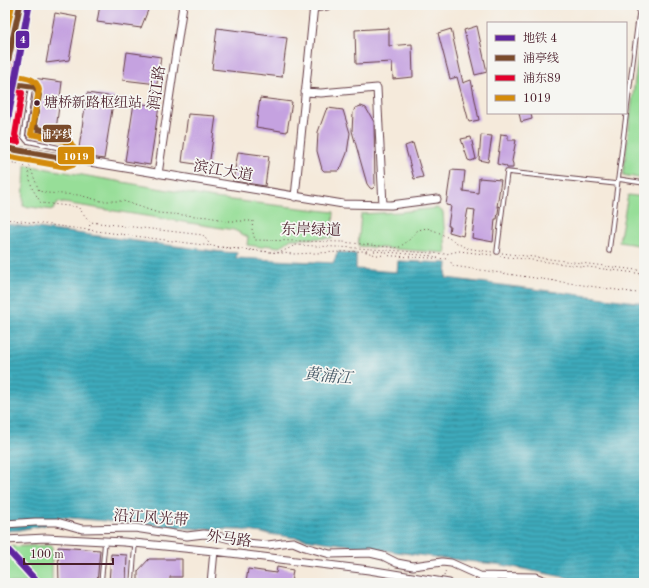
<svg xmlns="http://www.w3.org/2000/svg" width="649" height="588" font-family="'Old Standard TT','Noto Serif SC',serif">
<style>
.green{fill:#97de98;stroke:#707e62}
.water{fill:url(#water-rules);stroke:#436473}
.building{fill:#c5a2e0}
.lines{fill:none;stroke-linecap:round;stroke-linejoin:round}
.lane-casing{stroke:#643d45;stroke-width:5.5}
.street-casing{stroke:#643d45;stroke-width:9}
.secondary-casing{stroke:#643d45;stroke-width:11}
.path{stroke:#643d45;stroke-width:1;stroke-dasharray:1 3;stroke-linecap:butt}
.lane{stroke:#fff;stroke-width:3.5}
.street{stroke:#fff;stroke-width:7}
.secondary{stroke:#fff;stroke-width:9}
.bus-1-casing{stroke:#f6f6f2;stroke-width:9}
.bus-2-casing{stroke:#f6f6f2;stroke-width:9}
.bus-3-casing{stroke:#f6f6f2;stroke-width:9}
.bus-1{stroke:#7a4b2a;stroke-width:6}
.bus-2{stroke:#e4002b;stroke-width:6}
.bus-3{stroke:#d48b09;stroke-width:6}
.metro-1-casing{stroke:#f6f6f2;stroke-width:10}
.metro-1{stroke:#5f259f;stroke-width:7}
.bus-dot{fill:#4a1f2b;stroke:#f6f6f2;stroke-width:1.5}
.labels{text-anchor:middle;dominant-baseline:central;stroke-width:3.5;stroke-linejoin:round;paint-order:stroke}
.bus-label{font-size:14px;fill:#4a1f2b;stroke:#f6f6f2;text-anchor:start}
.street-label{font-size:15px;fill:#4a1f2b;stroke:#f6f6f2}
.water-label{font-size:16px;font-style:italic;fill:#445765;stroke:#f6f6f2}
.line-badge{stroke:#f6f6f2;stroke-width:1.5}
.badge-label{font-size:11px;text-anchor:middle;font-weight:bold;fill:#fff}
</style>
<defs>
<pattern id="water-rules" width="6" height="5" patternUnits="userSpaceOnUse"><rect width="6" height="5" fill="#3caabb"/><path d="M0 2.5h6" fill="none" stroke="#348a98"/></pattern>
</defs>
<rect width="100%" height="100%" fill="#f6f6f2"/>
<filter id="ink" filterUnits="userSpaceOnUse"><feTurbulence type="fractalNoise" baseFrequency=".025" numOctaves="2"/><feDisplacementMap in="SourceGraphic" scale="8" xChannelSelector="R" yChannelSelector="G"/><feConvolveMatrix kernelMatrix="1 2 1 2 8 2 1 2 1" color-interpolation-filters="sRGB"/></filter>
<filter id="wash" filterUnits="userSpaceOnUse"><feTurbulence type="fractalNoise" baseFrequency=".012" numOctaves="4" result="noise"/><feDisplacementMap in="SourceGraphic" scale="16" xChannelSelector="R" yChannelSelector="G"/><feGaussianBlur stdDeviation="0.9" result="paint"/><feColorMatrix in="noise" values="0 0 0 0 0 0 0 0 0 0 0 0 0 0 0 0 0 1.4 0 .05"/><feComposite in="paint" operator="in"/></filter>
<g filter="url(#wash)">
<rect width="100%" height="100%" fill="#f5eadb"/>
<!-- green -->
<path class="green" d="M640 39 644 40V179L623 175Z
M25 165 214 198 334 212 332 238 291 239 280 247 264 245 262 247 247 245 248 237 234 230 58 202 53 210 23 206Z
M628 195 644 197V246L619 242Z
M437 208 443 212 446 253 358 246 361 214 400 212Z
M52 545V583H5V547Z"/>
<!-- water -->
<path class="water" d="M5 224 222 252 237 253 236 258 333 263 338 252 356 254V269L397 272 398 261 447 263 446 278 644 303V583H594L503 565 432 557 241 530 199 529 59 517 45 525 19 530 5 531Z"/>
<g id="blocks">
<!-- building -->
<path class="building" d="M100 5H150L141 28 97 22Z
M55 13 77 17 69 60 46 63Z
M477 26 487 72 475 75 464 30Z
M217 28 256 33V34L287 38 282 77 212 69Z
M389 28V46L412 44 413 77 393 79 392 62 356 64 355 30Z
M451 29 463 83 471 80 479 120 469 122 457 77 450 79 438 33Z
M127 52 161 57 157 84 123 80Z
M33 78 62 82 56 130 40 126 37 123 42 95 38 85 33 83Z
M34 91 36 96 31 125 37 132 55 137 54 142 29 138 26 135Z
M87 93 114 97 104 159 78 155Z
M260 98 292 102 287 132 256 127Z
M134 103 159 106 150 165 125 161Z
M361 106 366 108 374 122 375 186 372 189 370 188 367 184 352 131 353 113 355 108Z
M328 108 343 110 350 133 347 153 341 168 338 171H324L322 169 317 151 318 132 326 110Z
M519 113H531L532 119 521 122Z
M188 114 216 116 209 166 182 162Z
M501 134 508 135V140H516L512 161 513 164V168H507L506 166 497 164Z
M481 135 492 136 488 162 479 160Z
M471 137 476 159 471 161 468 160 461 139Z
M413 143 423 177 414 179 405 146Z
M238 152 269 156 265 186 233 181Z
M451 170 465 171 463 191 478 193 479 178 501 180 497 207 499 206 497 219H495L493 242 472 238 475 210 468 209 463 236 449 232 450 226H448L451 206 446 205Z
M58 547 100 550 97 583H59Z
M111 554 127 555 126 583H109Z
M149 559H182V577H170V583H138V571Z
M277 567 293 570 291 583H246L248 569 276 573Z"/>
</g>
</g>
<g filter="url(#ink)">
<use href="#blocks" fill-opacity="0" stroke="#643d45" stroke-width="1"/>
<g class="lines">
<defs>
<path id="lane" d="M5 83 35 87 39 95 34 124 38 129 62 135 66 141 68 159
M28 86 31 89 30 91 23 136 27 141 65 149 67 152
M618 179 644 183
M609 251 640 5
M497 252 507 172 617 184
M101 583 105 541
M132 583 135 544"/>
<path id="street" d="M305 92 321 93 377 88 383 205
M5 148 343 204 391 205 437 199
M158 174 183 5
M295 197 314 5
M5 524 35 522H57L82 529 135 528 187 536 204 534 214 535 246 543 268 545 283 543 293 542 305 547 330 554 370 553 383 556 397 563 413 566 442 562 451 563 480 576 535 577 550 583
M5 540 46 538 124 542 214 551 369 570 449 583
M211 583 214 551"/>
<path id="secondary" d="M305 5 314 7 327 5
M5 75 20 5"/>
</defs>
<!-- lane casing -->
<use href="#lane" class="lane-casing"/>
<!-- street casing -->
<use href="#street" class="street-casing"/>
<!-- secondary casing -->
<use href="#secondary" class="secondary-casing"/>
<!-- path -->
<path class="path" d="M5 157 23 160 29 164 39 191 47 193 79 195 101 201H123L158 213 209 217 227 221H253L252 229 255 240 343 242 398 248 408 241 418 230 427 228 438 232 466 248 492 252
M5 161 23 165 28 170 32 188 41 203 78 207 90 222 203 235 211 246 279 253 296 245 357 248 446 254 459 251 492 255
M5 219 211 246
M89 230 90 223
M218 247 293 254 363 251 376 255 449 259 453 266 644 294
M366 251H374L433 256 438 258
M502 253 644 271
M500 256 644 274
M444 576 446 569"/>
<!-- lane -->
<use href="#lane" class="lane"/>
<!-- street -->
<use href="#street" class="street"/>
<!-- secondary -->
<use href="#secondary" class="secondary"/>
<defs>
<path id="bus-1" d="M5 75 20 5
M5 83 35 87 39 95 34 124 38 129 62 135 66 141 68 159 5 148"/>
<path id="bus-2" d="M13 77 28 7
M5 91 22 93 15 135 18 142 6 140"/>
<path id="bus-3" d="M5 37 12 5
M5 156 67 167 73 165 76 161V152L70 142 31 134 39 90C37 75 17 77 6 75"/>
</defs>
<!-- bus-1 casing -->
<use href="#bus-1" class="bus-1-casing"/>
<!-- bus-2 casing -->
<use href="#bus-2" class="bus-2-casing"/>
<!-- bus-3 casing -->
<use href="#bus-3" class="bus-3-casing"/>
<!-- bus-1 -->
<use href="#bus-1" class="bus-1"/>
<!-- bus-2 -->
<use href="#bus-2" class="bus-2"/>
<!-- bus-3 -->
<use href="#bus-3" class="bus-3"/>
<defs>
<path id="metro-1" d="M5 133 29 5
M5 547 38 583"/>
</defs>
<!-- metro-1 casing -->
<use href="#metro-1" class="metro-1-casing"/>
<!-- metro-1 -->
<use href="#metro-1" class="metro-1"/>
</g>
</g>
<!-- markers -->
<circle class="bus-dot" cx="37" cy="103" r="3.5"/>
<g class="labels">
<!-- bus labels -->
<g class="bus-label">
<text x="44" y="103">塘桥新路枢纽站</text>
</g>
<!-- street labels -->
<g class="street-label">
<text transform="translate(158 88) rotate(-82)">润江路</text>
<text transform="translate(223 172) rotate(10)">滨江大道</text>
<text transform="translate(311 231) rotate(1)">东岸绿道</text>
<text transform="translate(151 519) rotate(4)">沿江风光带</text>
<text transform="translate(229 540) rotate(7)">外马路</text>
</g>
<!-- water labels -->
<g class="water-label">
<text transform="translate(328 377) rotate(6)">黄浦江</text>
</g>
</g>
<g class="line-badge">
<rect x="15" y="30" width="15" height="19" rx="4" fill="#5f259f"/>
<rect x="42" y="124" width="30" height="19" rx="4" fill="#7a4b2a"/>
<rect x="57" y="146" width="38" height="19" rx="4" fill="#d48b09"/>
</g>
<g class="badge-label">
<text x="23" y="43">4</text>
<text x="57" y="138">浦亭线</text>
<text x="76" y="160">1019</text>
</g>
<!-- margin -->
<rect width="649" height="588" fill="none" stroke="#f6f6f2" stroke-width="20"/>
<!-- legend -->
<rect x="487" y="22" width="140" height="92" fill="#f6f6f2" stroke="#b1a0a2"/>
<rect x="495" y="35" width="20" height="6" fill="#5f259f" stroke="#b1a0a2"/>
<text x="523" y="42" font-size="12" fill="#4a1f2b">地铁 4</text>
<rect x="495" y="55" width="20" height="6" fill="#7a4b2a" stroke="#b1a0a2"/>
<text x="523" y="62" font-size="12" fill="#4a1f2b">浦亭线</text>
<rect x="495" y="75" width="20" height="6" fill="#e4002b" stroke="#b1a0a2"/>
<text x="523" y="82" font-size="12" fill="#4a1f2b">浦东89</text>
<rect x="495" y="95" width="20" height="6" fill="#d48b09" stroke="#b1a0a2"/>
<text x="523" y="102" font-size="12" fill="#4a1f2b">1019</text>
<!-- scale -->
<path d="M24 558v6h89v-6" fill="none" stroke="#4a1f2b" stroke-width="2"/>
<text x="30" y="558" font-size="12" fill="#4a1f2b" stroke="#f6f6f2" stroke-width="3" paint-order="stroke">100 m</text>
</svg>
